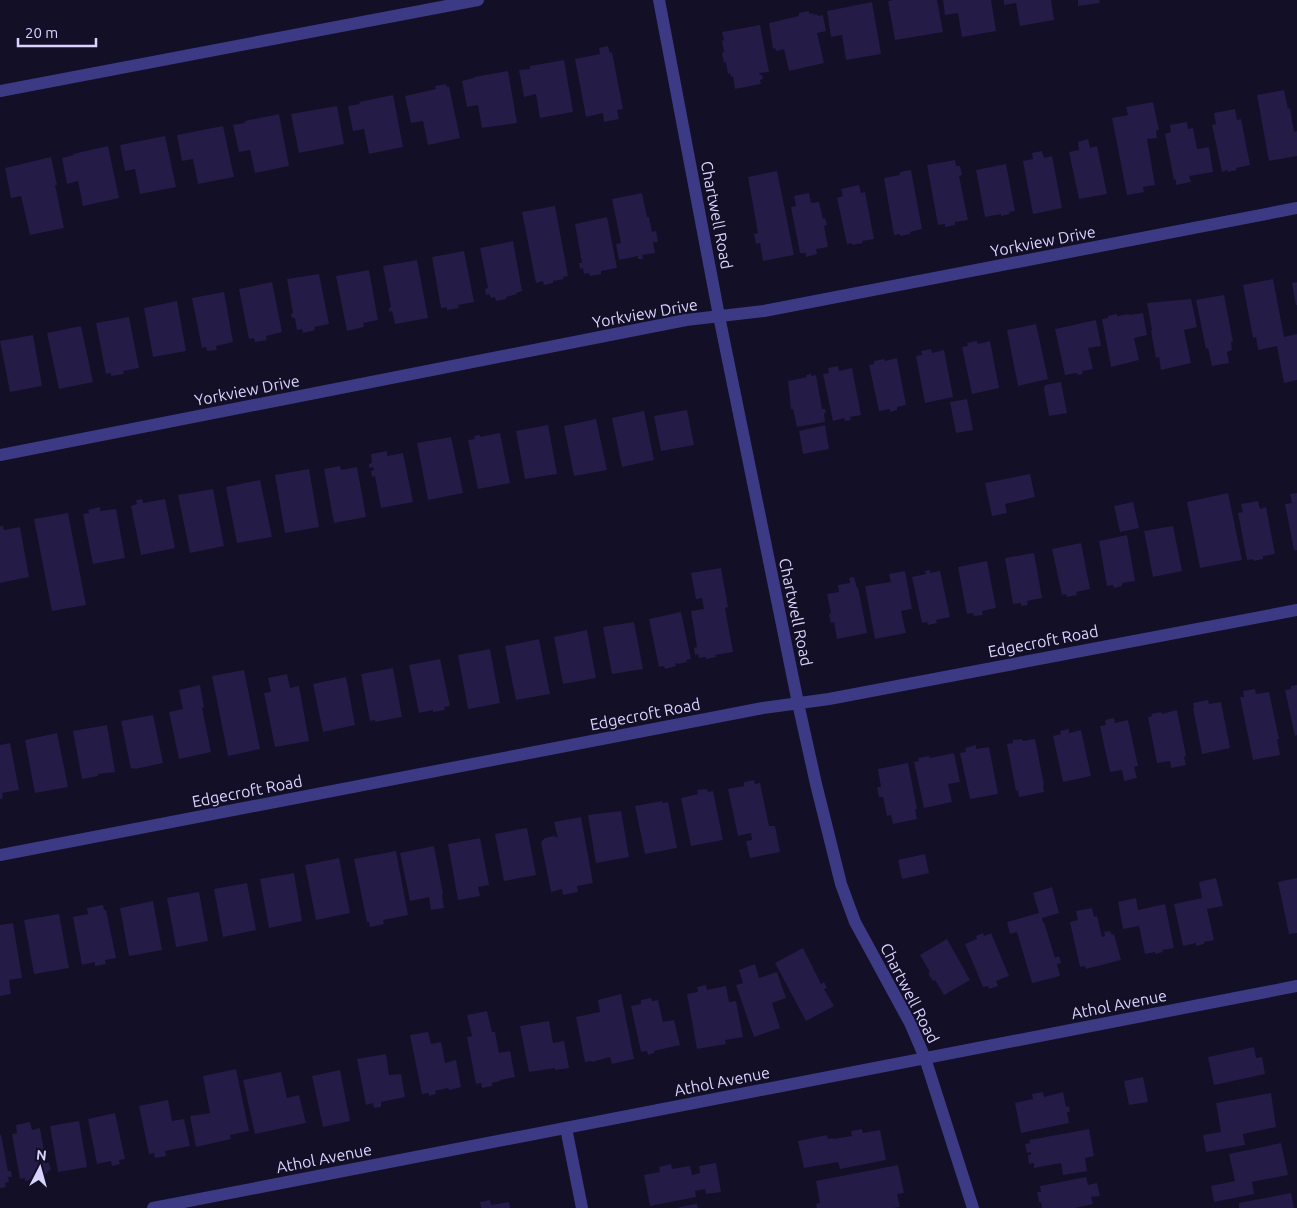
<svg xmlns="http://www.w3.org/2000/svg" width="1297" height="1208" font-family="Ubuntu,sans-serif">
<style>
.building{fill:#241b47}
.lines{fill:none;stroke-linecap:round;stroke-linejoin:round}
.minor{stroke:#3d3a85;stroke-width:12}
.labels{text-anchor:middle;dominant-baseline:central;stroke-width:4;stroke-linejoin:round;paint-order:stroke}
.street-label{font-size:16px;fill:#d9d4ff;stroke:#130f26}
</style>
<rect width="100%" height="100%" fill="#130f26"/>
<!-- building -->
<path class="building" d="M893 0H937L943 32 895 40 888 1Z
M943 0H991L996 31 962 37 958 13 945 15Z
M1004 0H1051L1054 20 1020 26 1016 3 1004 5Z
M1078 0H1099L1100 3 1078 6Z
M872 2 881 54 846 60 842 35 831 37 827 11Z
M809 11V14L814 13 813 15 817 14 818 16 823 15 826 31 817 33 824 63 789 71 784 49 776 51 775 48 773 49 769 23 799 16V13Z
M760 25 769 72 759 73 760 75H762L763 79 760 80 761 84 735 89 733 76 731 77 730 73 728 74 726 62 724 63 722 53 724 52 722 41 724 40 722 32Z
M608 46 610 53 612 52 623 109 617 110 619 119 604 122 603 113 586 117 575 59 600 54 599 48Z
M564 60 573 112 540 118 536 94 524 97 519 70 530 69V66Z
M508 71 517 123 482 128 478 105 467 107 462 81 474 78V77Z
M446 84 447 87 449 86 460 138 428 145 423 121 411 123 405 96 436 89 435 86Z
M1284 90 1288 109 1290 108 1294 132 1297 131V156L1269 161 1257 95Z
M393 95 403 147 369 154 364 129 353 131 348 106 360 104 359 102Z
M1153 102 1159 130H1156L1157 138 1147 139 1155 185 1143 187 1144 192 1127 195 1112 118 1128 115 1126 107Z
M337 106 344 144 299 153 291 114Z
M1235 109 1237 120 1241 119 1250 165 1236 168 1237 170 1228 172 1227 170 1222 172 1212 125 1216 124 1214 113Z
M279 114 289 166 255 173 250 150 239 152 233 125 245 123V121Z
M1187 122 1188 129 1193 128 1197 149 1209 147 1213 172 1189 176 1191 182 1176 185V179L1174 180 1165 134 1171 132 1170 125Z
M223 126 234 177 198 184 193 159 182 161 177 135Z
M165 136 176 187 140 194 135 169 125 171 120 145Z
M1088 139 1090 148 1097 146 1107 194 1079 199 1069 152 1079 150 1078 142Z
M108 146 119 198 83 206 78 181 67 184 62 158 74 155 73 154Z
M1042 151 1044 158 1052 156 1062 208 1033 214 1023 161 1033 159 1032 153Z
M51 157 57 185H55L64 228 30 235 21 196 11 198 5 168Z
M955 160 956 166H960L962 175 959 176 968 220 955 222V225L945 227V224L938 225 927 165Z
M1006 164 1015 211 1009 212 1010 214 1001 216V214L985 217 976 170Z
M911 170 922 229 910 232V234L900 236V234L894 235 884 178 900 175V172Z
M777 171 794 255 763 261 760 243 756 244 754 234 758 233 748 177Z
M859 185 861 193 865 192 874 239 862 241 863 243 852 245V243L847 244 837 198 843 196 841 189Z
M642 193 647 217H649L652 232 656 231 658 242H653L655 253 642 255 643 259H638V256L619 260 616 244 621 243 612 199Z
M809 193 811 203 819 202 823 219 825 218 827 225 824 226 828 247 816 249 817 254 806 257V253H800L791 207 796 206 794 196Z
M555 206 568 276 563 277 564 279 553 281V283L544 285 543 281 536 283 522 212Z
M607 217 617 268 601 271V274L590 276 589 273 584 274 583 268 580 269 579 263H582L575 224Z
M513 241 522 291 516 293 517 294 506 297V299L496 301 495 297 491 298 489 294 486 295 485 289 488 288 480 248Z
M464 251 474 302 458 305 459 308 447 310V307L441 308 432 257Z
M417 260 428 318 395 324 392 311 389 312V308L391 307 383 266Z
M369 270 378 320 363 323 364 327 347 331 336 276Z
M319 274 329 324 314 327 315 330 303 333 302 329 297 330 295 318H292L291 314 293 313 287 279Z
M1273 279 1284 337 1297 334V380L1284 383 1277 346 1258 350 1256 337 1253 338 1243 285Z
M272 282 282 332 266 336 267 340 255 342 254 338 249 339 239 289Z
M1297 282V305H1296L1292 283Z
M224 292 233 342 216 346 217 350 207 351 206 347 202 348 192 298Z
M1224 295 1233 342H1231L1232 350 1227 352 1229 363 1212 366 1208 348 1206 349 1196 300Z
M1191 299 1197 327 1184 330 1191 363 1161 370 1159 357 1156 358 1151 331 1152 330 1147 303Z
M177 301 186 351 153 357 144 308Z
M1143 313 1147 335 1134 338 1139 360 1111 367 1102 319 1108 318V316L1117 314V316L1129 314V315Z
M129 317 139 368 123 371 124 374 111 376V373L106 374 96 323Z
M1096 320 1101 346 1088 348 1093 369 1082 371 1083 374 1078 375 1077 373 1065 375 1055 329Z
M1036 324 1048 379 1018 386 1007 330Z
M81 326 93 382 59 389 47 333Z
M33 335 42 386 10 392 0 341Z
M977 341 978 344 990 341 999 388 972 394 962 347 968 346 967 343Z
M931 349 932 353 944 350 953 397 925 403 916 356 922 355 921 351Z
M897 358 906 405 897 407V410L890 412V409L879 411 869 365 874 364V361L884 359 885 361Z
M838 366 839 371 852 368 861 415 850 417 851 420 845 421 844 418 833 421 823 374 829 373 828 368Z
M811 374V376L816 375 822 409H825L826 413H824L825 422 797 427 793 409H791L788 381 807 377 806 375Z
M1061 382 1067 413 1049 416 1044 389 1045 385Z
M967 399 973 430 956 433 950 402Z
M687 410 694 445 661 451 654 416Z
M644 411 654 460 622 467 612 418Z
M596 419 607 470 574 476 564 426Z
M548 425 557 474 525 479 516 431Z
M825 425 829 449 803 454 799 431Z
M500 433 510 483 478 489 468 440 475 439 474 436 480 435V437Z
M451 437 463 493 428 500 417 443Z
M387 451V456L403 453 413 502 381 508 375 476 372 477 371 471 374 470 373 467 369 468V464L372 463 371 454Z
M340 466 341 470 357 467 366 517 334 523 324 469Z
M309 469 319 527 285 533 275 475Z
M1030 474 1035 497 1005 504 1007 513 992 516 985 483Z
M260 480 272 537 237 543 226 487Z
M213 489 224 546 190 553 178 495Z
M1228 493 1242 560 1200 568 1187 502Z
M1297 493V550H1294L1285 504 1292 503 1290 494Z
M142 499 143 503 165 499 175 548 141 555 131 506 137 504 136 500Z
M1258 501 1260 509 1266 507 1275 554 1263 556V559L1254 561 1253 559 1247 560 1238 513 1243 512 1241 504Z
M1133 502 1139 528 1120 532 1114 506Z
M100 507V511L116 509 125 558 93 564 83 514 89 513 88 510Z
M68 513 86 605 52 611 34 519Z
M0 526H3L4 530 20 527 29 577 0 583Z
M1173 526 1182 571 1153 577 1144 531Z
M1127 535 1135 581 1122 583V586L1114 588 1113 585 1107 586 1099 541Z
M1081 543 1090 589 1076 592 1077 595 1067 597 1066 594 1062 595 1052 549Z
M1034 553 1042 598 1027 601 1028 605 1021 606V603L1013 604 1005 558Z
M987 561 996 608 982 611 983 615 974 616 973 613 967 614 958 567Z
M721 568 728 607 725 608 733 652 715 655 716 657 706 659V657L699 658 698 654 695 655 694 648 697 647 691 611 704 609 702 598 696 599 691 573Z
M930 570V573L940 571 950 617 936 620 937 623 928 625 927 622 922 623 912 577 926 574 925 571Z
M905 571 912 609 901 611 906 633 875 639 865 586 891 582 889 574Z
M854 577 857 588 858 587 867 633 837 639 834 622 831 623 829 614 831 613 827 594 839 592 838 585 850 583 849 578Z
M681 612 691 659 686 660 687 662 677 664 676 663H675L676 666 665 669 664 666 659 667 649 619Z
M634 622 643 669 612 674 603 627Z
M587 630 596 678 563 684 554 637Z
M539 639 550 694 516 700 505 646Z
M490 649 500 703 468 709 458 655Z
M440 659 450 706 444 707 445 710 433 712V710L419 713 409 665Z
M393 668 402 717 375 722V720L370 721 361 674Z
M244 670 260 749 228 756 212 676Z
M287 674 290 688 299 686 309 741 275 747 264 693 271 692 268 678Z
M346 677 355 725 323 732 313 684Z
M200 685 204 707 202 708 211 752 179 759 169 712 183 709 179 690Z
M1297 685V735L1295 736 1285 690 1291 689V686Z
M1255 689 1256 694 1269 692 1279 739H1277L1280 755 1253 760 1240 697H1244L1243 691Z
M1208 700 1209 704 1221 702 1230 748 1202 754 1193 708 1194 707 1193 703Z
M1177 710 1186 756 1184 757 1186 765 1171 768 1170 761 1157 763 1148 717 1152 716 1151 714 1161 712 1162 714Z
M153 715 163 763 135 769 134 768 131 769 121 721Z
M1114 718 1115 723 1128 720 1138 766 1134 767 1137 778 1124 781 1122 770 1110 772 1100 726 1106 725 1105 720Z
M107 725 115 772 98 774V776L82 779 73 731Z
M1069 729V733L1081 730 1091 776 1063 782 1053 736 1061 734 1060 731Z
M57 733 68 787 35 793 25 740Z
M1022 739 1023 741 1035 739 1044 785H1043L1044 792 1019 797 1018 790 1016 791 1007 744 1013 743V740Z
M10 743 19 790 2 793 3 798 0 799V745Z
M976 745V749L989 747 998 794 970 799 960 753 966 752 965 748Z
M954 753 960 782 948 784 952 802 924 808 914 762 919 761 918 758 929 756 930 758Z
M908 763 917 809H915L917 819 893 824 891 815 887 816 883 797H879L877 787H881L878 769Z
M754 780 755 784 760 783 769 826H775L780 852 750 858 746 841 752 840 751 833 738 836 728 789 744 786V782Z
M707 789 708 792 713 791 723 840 691 846 681 798 698 794 697 790Z
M662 801 663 803 668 802 677 848 645 854 635 806Z
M621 811 629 857 596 863 588 815Z
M581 817 593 883 577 886 578 892 563 895 562 889 551 892 541 842 545 838 554 836 558 838 554 822Z
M527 828 536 875 504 881 495 834Z
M480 838 489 885 478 887 480 896 458 900 448 844Z
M434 846 443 894 442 895 444 908 431 910 429 897 410 901 400 853Z
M396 851 408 915 383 920 384 924 370 927 369 922H367L354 859Z
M925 854 929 873 902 879 898 860Z
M339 858 350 913 316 920 305 865Z
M294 873 302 921 269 928 260 879Z
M1216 878 1223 906 1207 909 1214 940 1204 942V944L1196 946V943L1183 946 1174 904 1202 898 1199 882Z
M1297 878V933L1289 934 1278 882Z
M247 883 256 930 223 937 214 889Z
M1052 887 1059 913 1042 918 1043 923 1044 922 1055 958 1059 956 1061 963 1057 964 1060 976 1032 983 1017 932 1010 934 1007 922 1039 913 1033 893Z
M199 892 208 941 176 947 167 898Z
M1136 898 1138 910 1165 904 1174 948 1162 950 1163 952 1155 954V952L1145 954 1139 926 1123 929 1118 902Z
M153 901 162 950 129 956 120 908Z
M103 905 104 910H106L116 958 105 960 106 964 95 966V962L82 965 73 917 88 914 87 908Z
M1092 908 1094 917 1097 916 1102 937 1105 936 1104 932 1110 931 1112 935 1114 934 1121 960 1086 969 1085 966 1080 967 1070 922 1078 920 1076 911Z
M59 914 69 968 34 974 24 920Z
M13 923 22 978 9 980 11 994 0 996V925Z
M983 933 984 936 991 933 1009 976 996 981 998 986 989 989 988 986 983 987 965 944 977 939 976 936Z
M947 939 970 980 944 995 935 980 933 981 928 973 930 972 920 955Z
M803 948 821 984 824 982 827 988 824 989 834 1006 806 1021 775 963Z
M755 964 759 978 777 972 786 998 772 1003 780 1028 754 1037 736 985 743 983 739 970Z
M706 985 707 990 726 986 729 1002 736 1001 743 1037 725 1040 726 1044 697 1049 687 994 698 992 697 987Z
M621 994 634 1059 612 1064 610 1057 592 1062 591 1061 585 1062 576 1017 600 1012 598 1000Z
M651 998 652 1001 658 1000 663 1022 674 1020 680 1045 654 1051V1053L648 1055 647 1051 641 1052 631 1006 641 1004V1000Z
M487 1011 492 1032H495L499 1053 510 1051 515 1077 500 1080V1081L492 1083V1086L482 1088 481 1083 476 1084 467 1037 472 1036 467 1015Z
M549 1021 553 1043 564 1041 569 1068 555 1070V1068L529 1072 520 1026Z
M428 1032 431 1044 441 1042 445 1063 456 1060 461 1087 450 1090H449L448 1088 435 1091 436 1094 429 1096V1093L422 1094 410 1035Z
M1254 1047 1256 1058 1262 1057 1265 1074 1214 1085 1208 1057Z
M386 1054 389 1075 401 1074 405 1097 381 1102V1107L374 1108 373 1103 366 1105 357 1059Z
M236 1069 249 1131 230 1135 231 1139 196 1147 190 1116 210 1113 203 1076Z
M340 1070 350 1121 323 1127 312 1076Z
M281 1072 287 1098 299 1095 306 1123 255 1134 243 1080Z
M1143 1077 1148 1102 1129 1105 1124 1081Z
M1043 1092 1044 1097 1063 1092 1066 1107 1069 1106 1070 1112H1067L1069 1123 1021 1133 1015 1103 1033 1099 1032 1094Z
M1271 1093 1276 1127 1243 1134 1245 1145 1206 1152 1203 1135 1221 1132 1216 1103Z
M168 1100 172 1121 184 1119 190 1146 165 1151 166 1156 155 1158 154 1153 149 1154 139 1106Z
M115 1113 125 1159 119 1160 120 1164 112 1166 111 1161 97 1164 88 1119Z
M79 1121 87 1167 58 1172 50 1126Z
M30 1122 32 1130 40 1128 46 1163H49L51 1170 47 1171 48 1173 33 1177V1179L25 1181V1178L20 1179 12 1134 17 1133 16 1125Z
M862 1129 863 1133 880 1130 886 1160 840 1169 838 1162 804 1168 798 1141 827 1135 828 1139 833 1138V1139L852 1136 851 1131Z
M1089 1129 1094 1156 1085 1158 1087 1171 1063 1175 1061 1163 1034 1168V1163L1029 1164 1028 1155H1031V1152L1027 1153 1025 1144 1030 1143 1029 1140Z
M0 1135H1L8 1171H11L12 1177H8L9 1182 5 1183 6 1187 0 1188Z
M1281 1143 1288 1175 1252 1182 1254 1194 1214 1202 1211 1186 1235 1181 1229 1154Z
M716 1163 721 1192 706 1194 705 1189 695 1191 696 1197 650 1206 644 1175 660 1172 659 1167 671 1164 672 1169 690 1166 692 1175 700 1173 699 1166Z
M898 1165 904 1193 897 1194 900 1207 893 1208H817L816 1204 820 1203 816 1181Z
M1086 1177 1088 1185 1097 1183 1100 1196 1091 1197 1093 1204 1075 1208H1042L1041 1202H1039L1037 1192H1041L1040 1186Z
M1291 1193 1294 1208H1239V1203Z
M490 1200 491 1205 509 1202 510 1208H481L480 1202Z
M697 1204 698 1208H680L679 1207Z"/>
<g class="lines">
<!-- minor -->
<path class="minor" d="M659 0 719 316 798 703 816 784 841 884 855 922 910 1023 925 1058 973 1208
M0 91 478 0
M0 455 686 320 764 311 1297 208
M0 855 763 708 829 699 1297 610
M566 1128 582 1208
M153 1208 1297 986"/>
</g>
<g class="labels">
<!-- street labels -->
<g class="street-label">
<text transform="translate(717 215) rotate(79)">Chartwell Road</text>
<text transform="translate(1043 241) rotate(-11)">Yorkview Drive</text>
<text transform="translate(645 313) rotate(-10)">Yorkview Drive</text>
<text transform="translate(247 390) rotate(-11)">Yorkview Drive</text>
<text transform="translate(796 612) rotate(78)">Chartwell Road</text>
<text transform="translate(1043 641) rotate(-11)">Edgecroft Road</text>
<text transform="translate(645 714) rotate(-11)">Edgecroft Road</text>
<text transform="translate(247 791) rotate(-11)">Edgecroft Road</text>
<text transform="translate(910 993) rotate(63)">Chartwell Road</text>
<text transform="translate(1119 1004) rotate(-11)">Athol Avenue</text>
<text transform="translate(722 1081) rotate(-11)">Athol Avenue</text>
<text transform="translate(324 1158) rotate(-11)">Athol Avenue</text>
</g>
</g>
<!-- north arrow -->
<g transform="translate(40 1168) rotate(6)" stroke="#130f26" stroke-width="4" paint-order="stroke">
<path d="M0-4L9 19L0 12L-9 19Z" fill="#d9d4ff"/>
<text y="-8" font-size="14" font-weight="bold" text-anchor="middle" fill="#d9d4ff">N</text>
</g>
<!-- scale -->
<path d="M18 38v8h78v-8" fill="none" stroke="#d9d4ff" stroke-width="2.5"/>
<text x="25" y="38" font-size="15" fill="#d9d4ff" stroke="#130f26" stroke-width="4" paint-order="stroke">20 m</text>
</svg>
